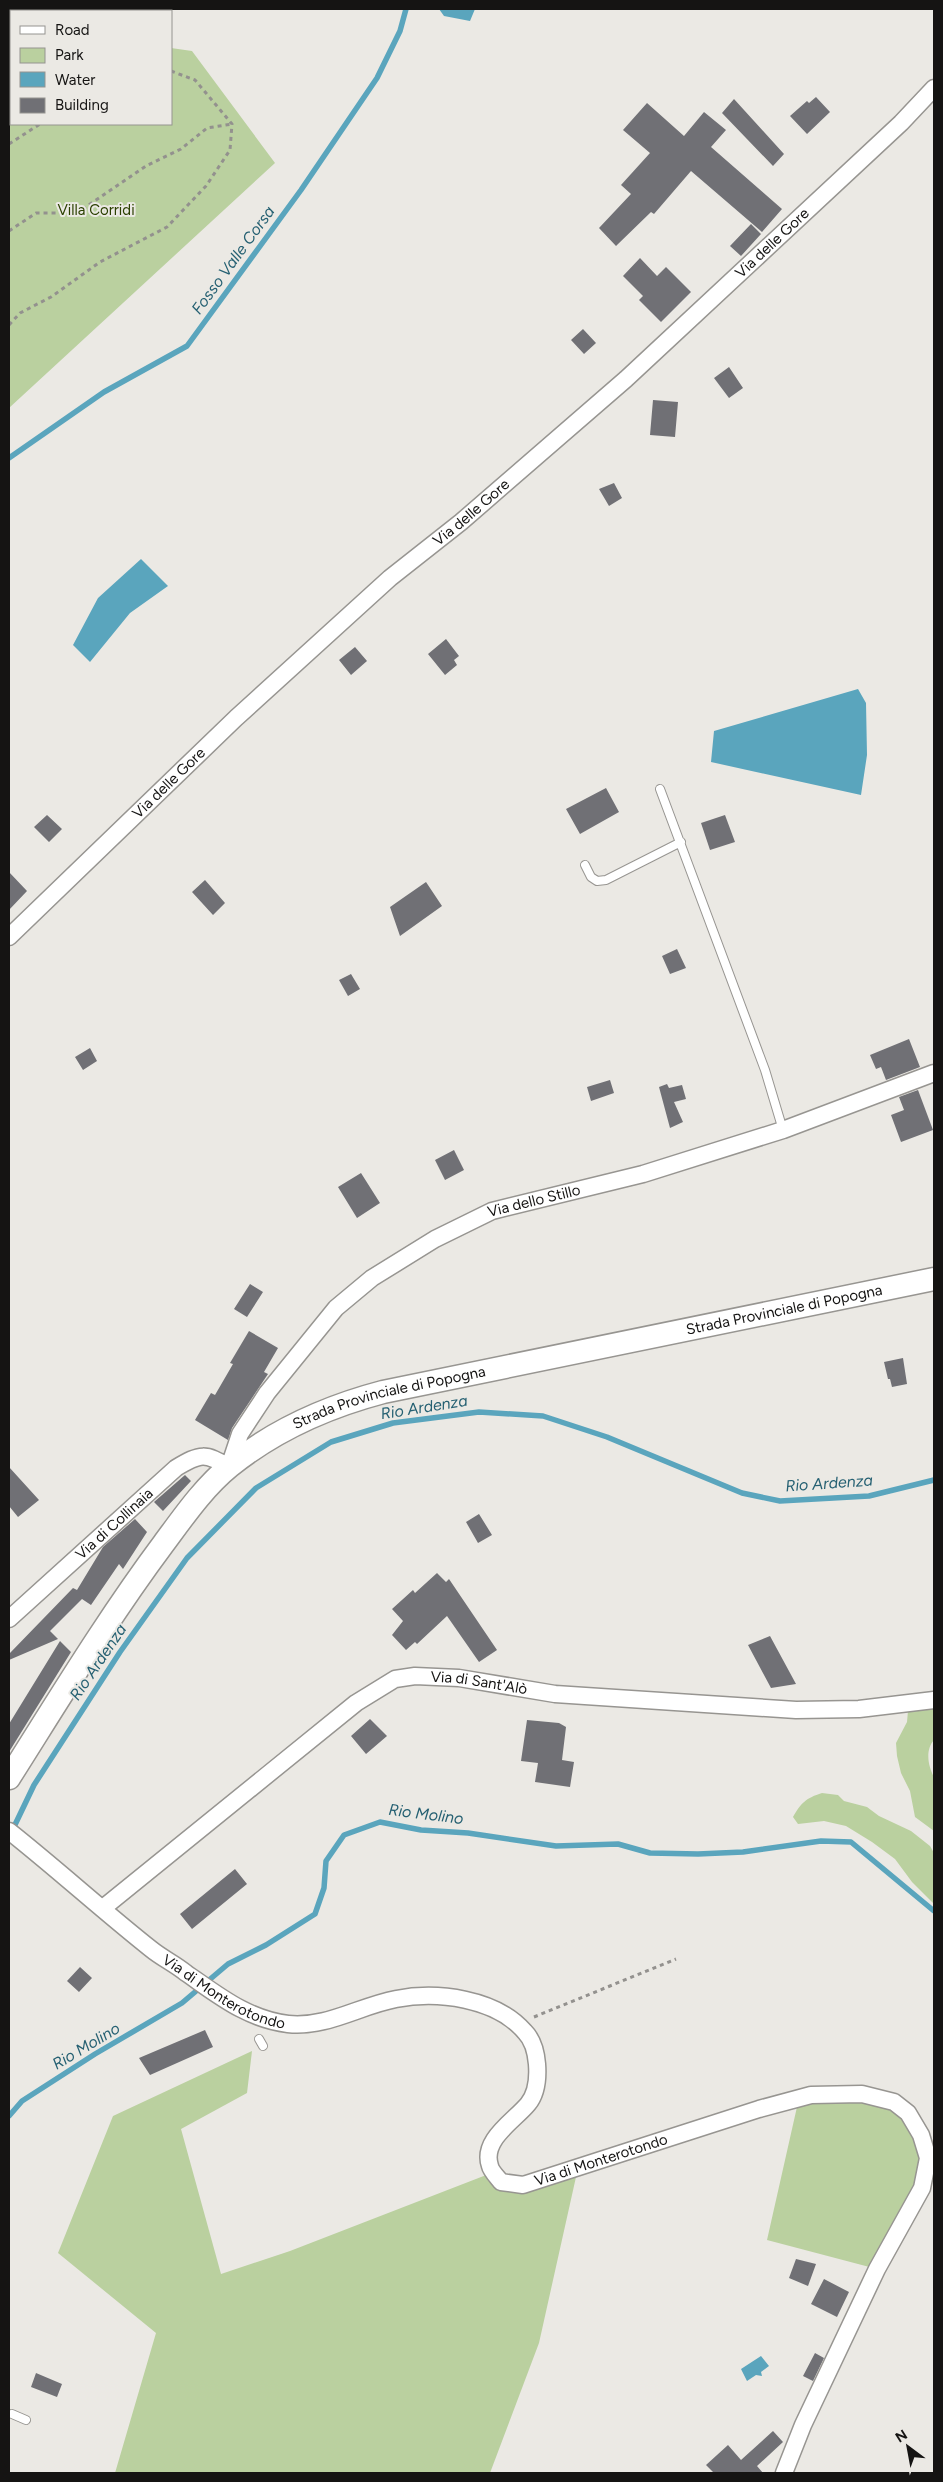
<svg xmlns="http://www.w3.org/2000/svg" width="943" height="2482" font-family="Figtree,sans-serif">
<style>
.education{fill:#f3d9d4}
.green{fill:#bad09f}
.water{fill:#5aa5bd}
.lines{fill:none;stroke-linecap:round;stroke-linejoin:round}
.stream{stroke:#5aa5bd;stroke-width:5.5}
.building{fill:#707075}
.lane-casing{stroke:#979591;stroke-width:10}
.street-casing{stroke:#979591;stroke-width:19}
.secondary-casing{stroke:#979591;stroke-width:25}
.path{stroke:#93918e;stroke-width:3;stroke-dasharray:4 4;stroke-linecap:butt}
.lane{stroke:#fff;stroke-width:8}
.street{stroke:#fff;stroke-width:16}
.secondary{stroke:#fff;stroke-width:22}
.labels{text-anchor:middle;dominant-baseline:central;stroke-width:4;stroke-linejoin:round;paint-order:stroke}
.park-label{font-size:15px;fill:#2b4000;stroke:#ebe9e4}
.street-label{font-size:15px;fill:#151413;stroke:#ebe9e4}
.water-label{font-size:16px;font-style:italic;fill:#256072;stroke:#ebe9e4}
</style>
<rect width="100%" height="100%" fill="#ebe9e4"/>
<!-- education -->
<path class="education" d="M9 9H112L114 11H11V123L9 124Z"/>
<!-- green -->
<path class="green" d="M171 48 192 51 275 163 9 408V124H171Z
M934 1706V1740C925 1750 928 1766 934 1777V1831L915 1817 910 1791 901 1773 897 1756 896 1743 907 1722 908 1711Z
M822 1793 838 1795 844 1801 867 1807 879 1816 911 1831 930 1846 934 1853V1904L912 1882 895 1859 872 1842 846 1826 824 1821 798 1824 793 1817C801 1803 806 1798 822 1793Z
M252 2051 247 2093 181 2129 221 2274 290 2251 494 2172 501 2182 578 2168 539 2343 490 2473H115L156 2333 58 2253 113 2116Z
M799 2098 894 2102 928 2158 877 2269 767 2240Z"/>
<!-- water -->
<path class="water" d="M439 9H475L470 21 444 16Z
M141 559 168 586 130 613 90 662 73 645 98 598Z
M858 689 866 703 867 755 861 795 711 762 714 731Z
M761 2356 769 2366 761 2372 762 2376 756 2375 747 2381 741 2369Z"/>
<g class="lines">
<!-- stream -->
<path class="stream" d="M9 458 104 392 187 346 301 190 377 78 400 31 406 9
M12 1831 34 1785 120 1652 187 1558 256 1488 331 1442 393 1423 479 1412 543 1416 607 1437 742 1493 780 1501 869 1496 934 1480
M9 2116 22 2101 95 2054 182 2003 228 1964 266 1945 315 1914 324 1888 326 1861 344 1835 380 1822 421 1830 468 1833 556 1846 618 1844 650 1853 698 1854 743 1852 821 1841 851 1842 934 1911"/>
</g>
<!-- building -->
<path class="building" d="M816 97 830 112 807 134 790 116 807 101 809 103Z
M734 99 784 154 773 166 722 113Z
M647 103 684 136 704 112 726 130 711 147 782 209 762 232 691 171 654 214 651 212 616 246 599 228 631 194 621 185 650 153 623 130Z
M751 224 761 234 741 256 730 246Z
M640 258 657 276 666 267 691 292 661 322 639 300 643 296 623 276Z
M583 329 596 343 584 354 571 340Z
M729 367 743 388 729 398 714 378Z
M653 400 678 402 675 437 650 435Z
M614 483 622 498 609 506 599 489Z
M446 639 459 656 454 660 457 665 445 675 428 654Z
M355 647 367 661 351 675 339 660Z
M606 788 619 812 580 834 566 809Z
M47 815 62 829 49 842 34 827Z
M725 815 735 842 710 850 701 823Z
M9 872 27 891 9 910Z
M205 880 225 903 213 915 192 892Z
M426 882 442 906 400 936 390 907Z
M677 949 686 968 670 974 662 956Z
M351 974 360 989 348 996 339 980Z
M909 1039 920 1067 886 1080 881 1067 876 1069 870 1055Z
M90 1048 97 1061 83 1070 75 1057Z
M610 1080 614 1093 591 1101 587 1087Z
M667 1084 669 1088 682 1085 686 1099 674 1102 683 1122 670 1128 659 1087Z
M918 1090 933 1130 901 1142 891 1115 904 1110 899 1097Z
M454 1150 464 1170 445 1180 435 1160Z
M361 1173 380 1203 357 1218 338 1187Z
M250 1284 263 1292 247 1317 234 1309Z
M249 1331 278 1348 264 1372 268 1374 232 1428 228 1440 195 1420 211 1393 215 1395 233 1364 230 1363Z
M903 1358 907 1384 892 1387 890 1379H888L884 1362Z
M9 1467 39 1500 18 1517 9 1506Z
M185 1475 191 1481 163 1511 154 1502Z
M479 1514 492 1535 478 1543 466 1522Z
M135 1519 147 1532 123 1569 119 1564 91 1605 82 1599 50 1631 58 1639 9 1660V1654L73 1588 77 1590 103 1547Z
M437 1573 446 1582 449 1579 497 1650 479 1662 447 1616 417 1644 415 1642 406 1650 392 1635 403 1621 392 1609 413 1590 415 1593Z
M770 1636 796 1684 771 1688 748 1645Z
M60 1641 71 1652 9 1752V1724Z
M370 1719 387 1736 366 1754 351 1736Z
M527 1720 559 1723 566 1727 562 1760 574 1762 570 1787 535 1782 538 1763 521 1761Z
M235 1869 247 1884 192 1929 180 1914Z
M80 1967 92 1978 79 1992 67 1981Z
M205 2030 213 2047 150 2075 139 2058Z
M796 2259 816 2264 808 2286 789 2278Z
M824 2279 849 2292 837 2317 811 2304Z
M815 2353 824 2358 813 2381 803 2376Z
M36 2373 62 2384 57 2397 31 2387Z
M773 2431 783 2442 757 2466 763 2473H714L706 2465 728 2445 741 2460Z"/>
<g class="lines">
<defs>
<path id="lane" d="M660 789 765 1070 783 1130
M585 865 591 877 597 881 606 880 681 842
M259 2039 263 2046
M12 2414 26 2420"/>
<g id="street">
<path id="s1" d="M9 937 236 718 390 578 461 522 626 379 901 123 934 88"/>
<path id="s2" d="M9 1619 176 1468C201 1453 205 1453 229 1467L240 1434 267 1393 336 1308 372 1278 435 1239 492 1211 643 1174 783 1130 934 1073"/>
<path id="s3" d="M9 1831C57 1869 103 1911 151 1949 162 1958 175 1964 186 1973 218 1995 247 2019 288 2024 327 2028 359 2006 396 1999 437 1991 496 1998 525 2032 533 2040 536 2052 537 2064 538 2077 537 2093 528 2104 514 2121 481 2140 490 2166 491 2171 498 2178 501 2182L523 2185 759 2109 811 2095 862 2094 894 2102 908 2113 921 2135 928 2158 922 2188 877 2269 803 2425 784 2473"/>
<path id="s4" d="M103 1908 356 1703 395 1679 415 1676 459 1678 555 1694 796 1710 859 1709 934 1700"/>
</g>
<g id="secondary">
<path id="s5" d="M9 1778C59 1699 108 1618 164 1543 184 1516 204 1487 230 1466 276 1429 326 1407 383 1392L934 1279"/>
</g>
</defs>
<!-- lane casing -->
<use href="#lane" class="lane-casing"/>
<!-- street casing -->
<use href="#street" class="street-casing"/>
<!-- secondary casing -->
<use href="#secondary" class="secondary-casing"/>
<!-- path -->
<path class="path" d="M9 144 40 124
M9 231 36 213H77L146 166 181 149 207 128 232 124
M9 325 20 313 51 297 100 262 167 227 206 186 230 150 232 124 195 80 171 71
M534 2017 676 1959"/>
<!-- lane -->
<use href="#lane" class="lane"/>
<!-- street -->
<use href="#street" class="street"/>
<!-- secondary -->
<use href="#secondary" class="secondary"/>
</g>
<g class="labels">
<!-- park labels -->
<g class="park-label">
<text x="96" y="210">Villa Corridi</text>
</g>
<!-- street labels -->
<g class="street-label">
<text stroke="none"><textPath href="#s1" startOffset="1032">Via delle Gore</textPath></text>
<text stroke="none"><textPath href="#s1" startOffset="628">Via delle Gore</textPath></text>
<text stroke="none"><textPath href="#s1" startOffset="222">Via delle Gore</textPath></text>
<text stroke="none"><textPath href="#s2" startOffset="704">Via dello Stillo</textPath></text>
<text stroke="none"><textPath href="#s5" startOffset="964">Strada Provinciale di Popogna</textPath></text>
<text stroke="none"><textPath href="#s5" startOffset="559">Strada Provinciale di Popogna</textPath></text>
<text stroke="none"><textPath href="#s2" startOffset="142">Via di Collinaia</textPath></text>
<text stroke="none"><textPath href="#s4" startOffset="456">Via di Sant'Alò</textPath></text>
<text stroke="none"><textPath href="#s3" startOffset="270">Via di Monterotondo</textPath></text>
<text stroke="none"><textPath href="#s3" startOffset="870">Via di Monterotondo</textPath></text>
</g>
<!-- water labels -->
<g class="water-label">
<text transform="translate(233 260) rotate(-54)">Fosso Valle Corsa</text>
<text transform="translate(424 1407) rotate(-9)">Rio Ardenza</text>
<text transform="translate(829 1483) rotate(-4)">Rio Ardenza</text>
<text transform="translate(98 1662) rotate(-56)">Rio Ardenza</text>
<text transform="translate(426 1814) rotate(7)">Rio Molino</text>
<text transform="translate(86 2046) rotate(-31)">Rio Molino</text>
</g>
</g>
<!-- border -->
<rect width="943" height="2482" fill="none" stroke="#151413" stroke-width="20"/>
<!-- legend -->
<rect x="10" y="10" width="162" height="115" fill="#ebe9e4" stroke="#959490"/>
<rect x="20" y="26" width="25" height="8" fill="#ffffff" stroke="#959490"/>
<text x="55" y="35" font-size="15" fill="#151413">Road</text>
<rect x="20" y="48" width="25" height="15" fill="#bad09f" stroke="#959490"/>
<text x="55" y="60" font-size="15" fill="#151413">Park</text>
<rect x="20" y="72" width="25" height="15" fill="#5aa5bd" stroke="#959490"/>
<text x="55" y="85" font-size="15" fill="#151413">Water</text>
<rect x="20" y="98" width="25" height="15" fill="#707075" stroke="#959490"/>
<text x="55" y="110" font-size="15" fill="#151413">Building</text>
<!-- north arrow -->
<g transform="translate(908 2447) rotate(328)" stroke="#ebe9e4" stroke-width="4" paint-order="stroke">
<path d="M0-4L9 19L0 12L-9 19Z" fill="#151413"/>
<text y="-8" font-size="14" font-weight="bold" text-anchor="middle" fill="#151413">N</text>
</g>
</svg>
